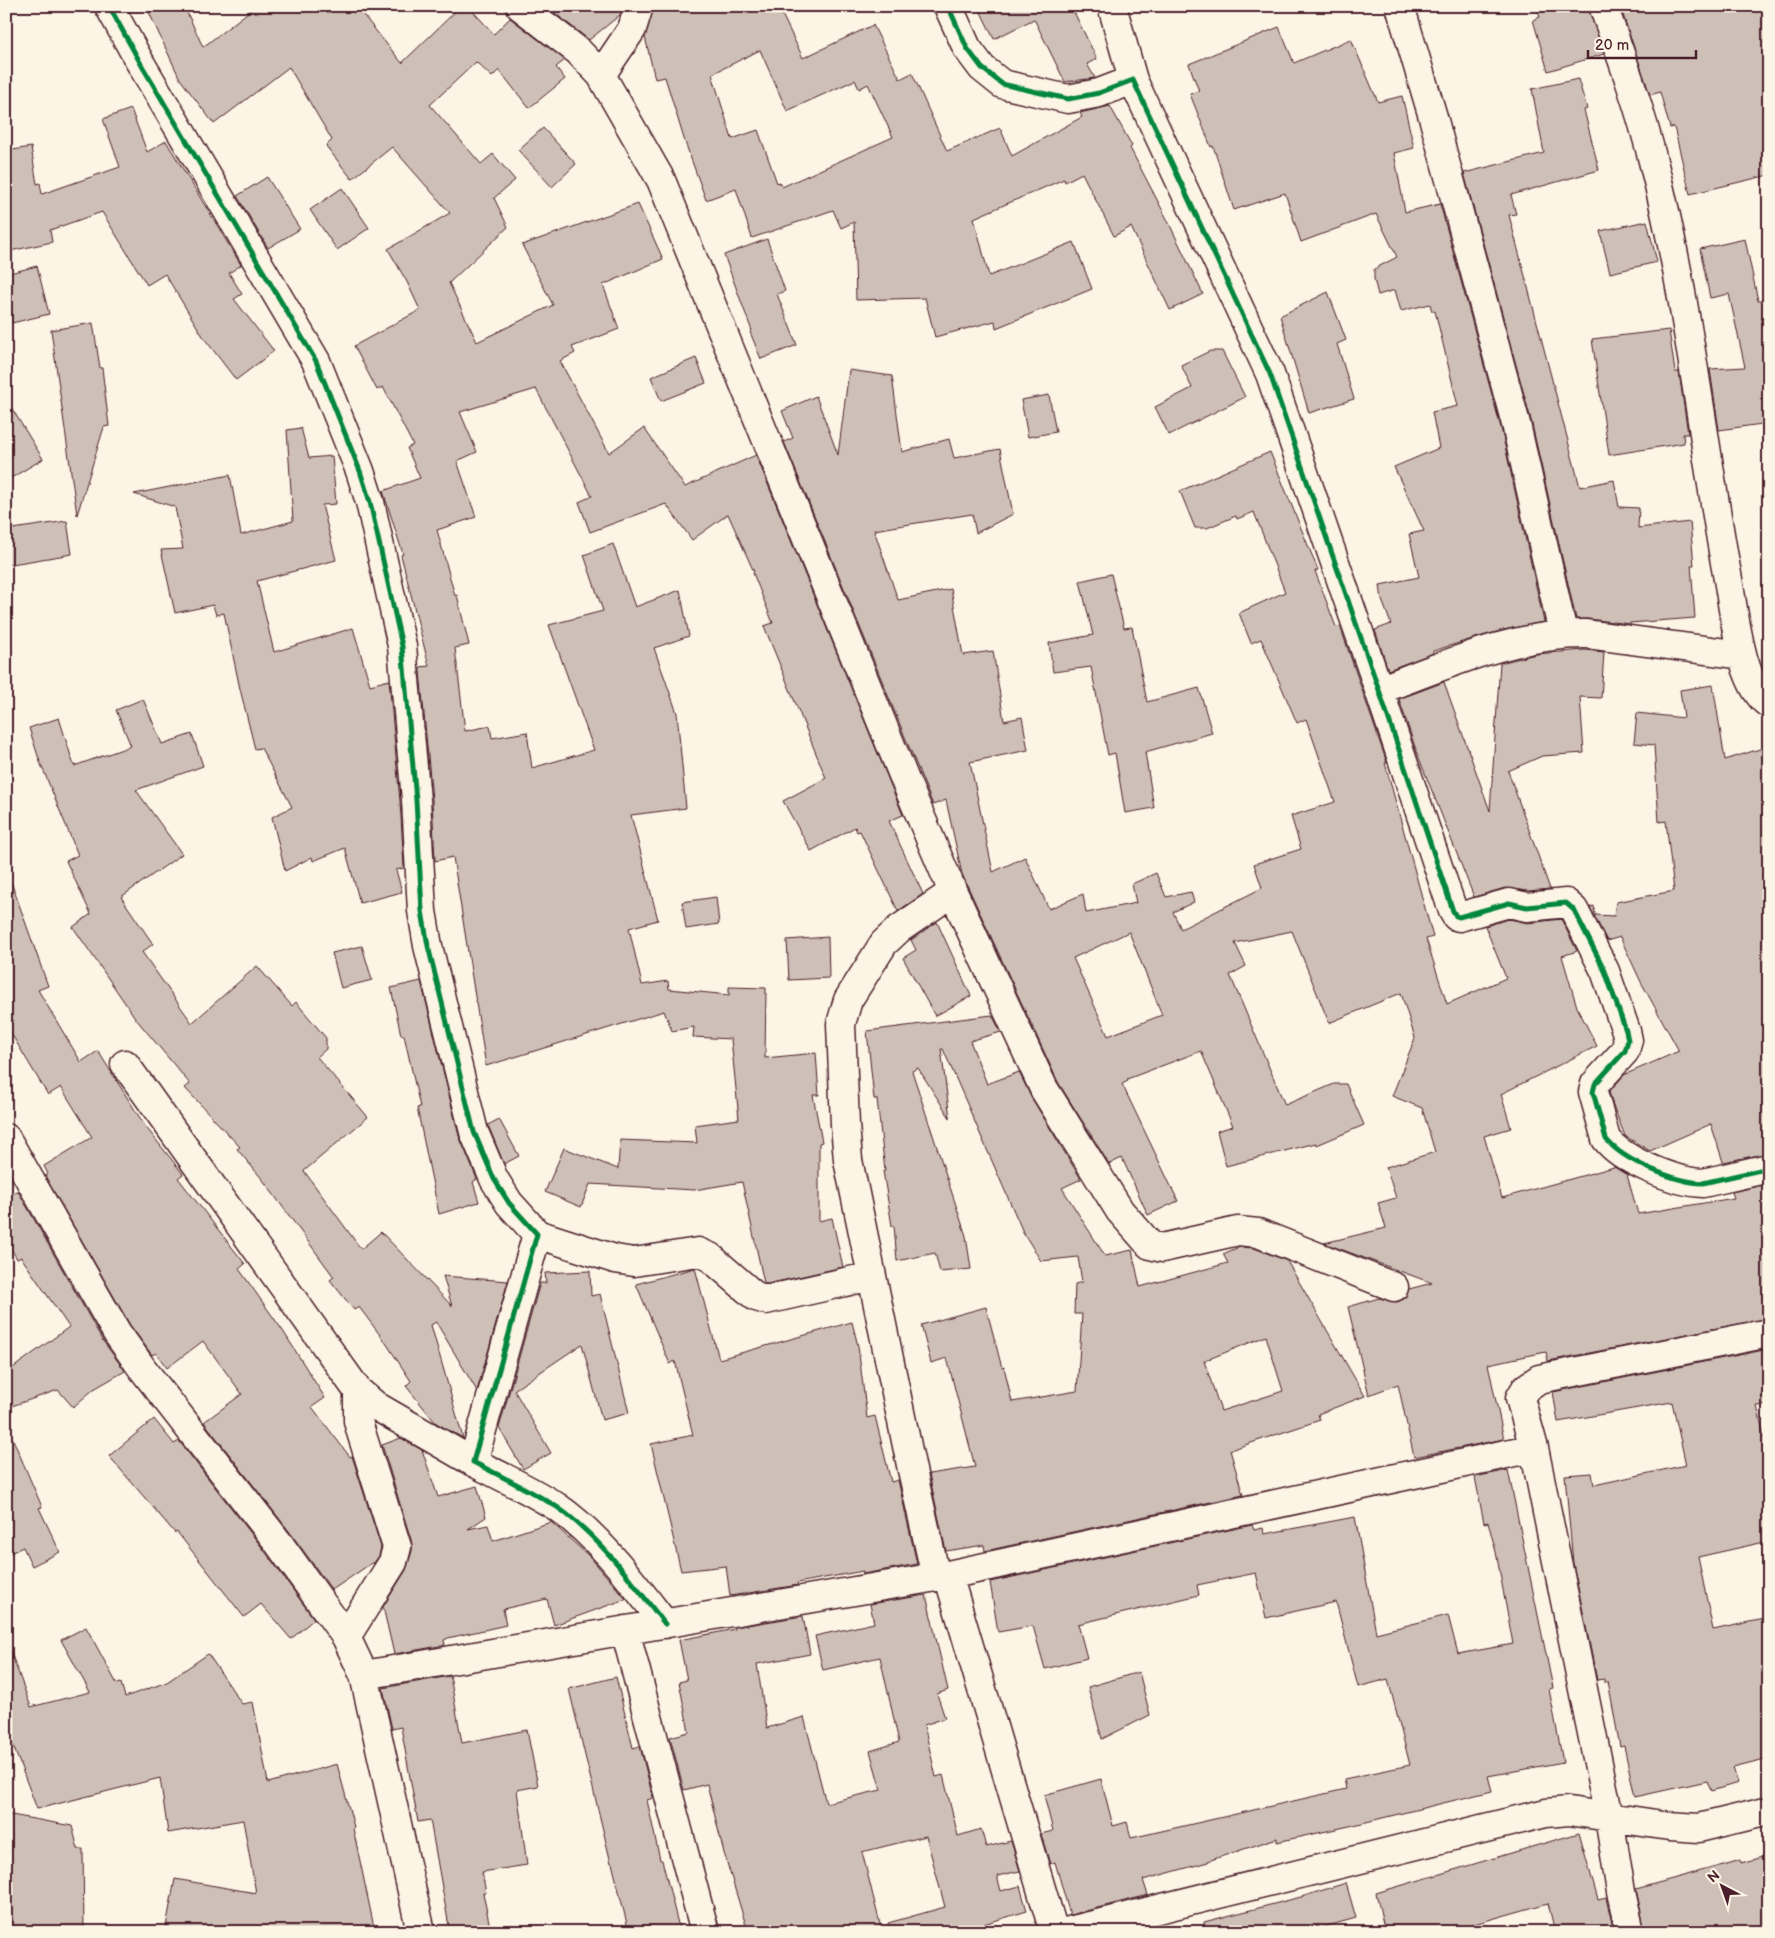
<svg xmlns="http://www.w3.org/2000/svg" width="1775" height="1938" font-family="'Balsamiq Sans',sans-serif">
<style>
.building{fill:#cfc0b7;stroke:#4a1f2b;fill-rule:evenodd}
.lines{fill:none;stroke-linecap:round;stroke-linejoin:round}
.minor-casing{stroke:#4a1f2b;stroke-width:31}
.minor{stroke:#fcf5e5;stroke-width:28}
.cycleway-casing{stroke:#fcf5e5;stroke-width:8}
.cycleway{stroke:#00873e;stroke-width:5}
</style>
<rect width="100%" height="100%" fill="#fcf5e5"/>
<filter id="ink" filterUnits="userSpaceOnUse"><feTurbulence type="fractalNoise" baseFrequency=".02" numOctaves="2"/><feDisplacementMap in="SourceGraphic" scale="10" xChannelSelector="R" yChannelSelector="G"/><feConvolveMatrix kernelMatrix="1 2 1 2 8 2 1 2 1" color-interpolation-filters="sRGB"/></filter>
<g filter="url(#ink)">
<!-- building -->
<path class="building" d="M146 6H184L203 47 256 6H356L402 63 461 6H468L494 34 510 18 565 60 556 67 565 79 529 108 499 70 492 77 476 62 430 105 481 164 493 154 515 180 494 198 508 227 449 283 477 342 553 305 522 245 638 204 663 259 603 285 619 329 572 347 575 353 560 361 609 453 644 428 685 487 756 455 903 815 889 821 923 894 898 911 860 831 857 832 855 827 811 851 783 801 826 778 764 626 773 623 753 573 754 572 728 514 692 540 666 504 590 532 579 502 592 496 536 389 460 412 477 452 457 461 476 517 437 530 455 596 457 595 469 645 455 648 465 731 490 726 492 738 527 732 532 768 594 750 549 625 603 611 584 555 613 544 635 607 680 590 689 636 654 648 677 713 686 808 631 815 658 920 629 928 642 985 668 981 669 989 729 995V987L766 988 765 1058 816 1053 819 1095H813L822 1142 819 1143V1221L832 1218 843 1267 767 1284 764 1283 742 1182 694 1190 590 1184 581 1207 545 1192 564 1148 618 1169 620 1140 697 1143 695 1125 739 1119 731 1039 693 1037 694 1027 672 1031 664 1011 486 1066 453 857 435 861 432 799 420 671V667L429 666 401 555 403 554 383 491 420 478 407 448 413 445 383 387 377 390 354 346 420 310 407 282 388 249 450 213 392 147 352 179 326 146 332 140 289 67 214 124 180 79Z
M546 6H623L620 15 589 40Z
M654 6H778L803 58 873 25 900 79 912 73 947 151 1000 128 1012 156 1082 117 1080 113 1110 106 1132 146 1130 148 1166 217 1203 294 1170 310 1131 227 1114 236 1082 173 1065 182 1064 179 974 218 989 276 1074 242 1092 289 996 328 995 321 935 337 925 298 856 300 854 222 841 228 833 210 752 238 736 189 706 200 685 142 665 77 655 79 645 37ZM760 50 787 111 855 80 859 89 868 84 893 137 782 187 780 182 777 183 758 130 732 139 712 74Z
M978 6H1071L1097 59 1087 64 1095 78 1065 82 1034 19 994 39Z
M1536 6H1588L1604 54 1548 71 1533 20 1540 17Z
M1620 6H1769V175L1690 194 1674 127 1670 128 1660 92 1650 95Z
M1279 27 1294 63 1351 39 1378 102 1402 96 1414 148 1394 153 1405 212 1440 204 1501 428 1544 622 1503 630 1475 638 1433 651V653L1388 670 1375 630 1391 624 1382 600 1380 585 1419 577 1409 534 1424 531 1394 467 1439 448 1432 412 1458 406 1435 311H1432L1430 304 1401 311 1395 290 1378 295 1374 279V269L1397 257 1376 214 1301 242 1285 193 1234 210 1213 146 1211 147 1190 94 1199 91 1189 64Z
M1578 79 1587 109 1584 110 1599 170 1511 195 1516 214 1509 215 1580 487 1614 480 1619 507 1639 508 1638 528 1690 522 1694 565H1691L1695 618 1630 623V624L1588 619H1576L1531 420 1464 173 1544 153 1532 89Z
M131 109 147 152 166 141 241 265 229 273 242 294 234 299 274 351 236 380 204 338 165 274 147 285 102 212 50 230 52 242 10 251 6 232V151L31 147 37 184 40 183 42 194 120 167 103 119Z
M543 128 576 164 552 187 518 150Z
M267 177 300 229 268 248 237 196Z
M342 188 369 228 337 250 310 210Z
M1647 221 1657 262 1610 273 1600 231Z
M767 239 785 291 777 294 797 345 761 359 750 332 752 331 724 255Z
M1745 239 1758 301 1769 298V423L1719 430 1710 369 1745 367 1729 294 1710 298 1700 249Z
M37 266 49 314 12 323 6 300V274Z
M1328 292 1346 340 1337 344 1354 399 1309 413 1280 316Z
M93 323 100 368H102L109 426 104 427 77 515 51 330Z
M1669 330 1675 372H1679L1688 434H1683L1684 443 1609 455 1592 339Z
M1210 351H1222L1245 397 1169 435 1155 407 1192 388 1181 365Z
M696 358 706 383 661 401 651 377Z
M849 370 892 376 902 452 949 439 954 458 1000 449 1013 514 976 533 972 514 874 530 898 600 951 589 963 655 993 651 1004 721 1022 717 1028 750 970 762 993 872 1025 857 1049 909 1083 894 1086 913 1136 903 1132 884 1156 873 1166 897 1191 892 1194 902 1173 912 1181 929 1262 888 1254 864 1301 849 1291 816 1335 802 1306 719 1297 723 1261 639 1251 643 1239 613 1285 592 1254 512 1237 519 1236 516 1207 528H1195L1180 491 1270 452 1318 570 1315 571 1336 627 1340 626 1387 763H1385L1433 937 1426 939 1447 1004 1506 978 1485 926 1509 919 1528 923 1561 919 1577 951 1562 956 1577 1007 1597 1046 1501 1094 1511 1128 1484 1136 1502 1198 1614 1167 1627 1175 1638 1214 1734 1198 1732 1192 1769 1184V1318L1548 1361 1546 1352 1488 1364 1504 1439 1414 1457 1398 1384 1369 1395 1348 1307 1379 1298 1397 1302 1404 1299 1409 1289 1432 1283 1324 1243 1386 1228 1378 1203 1396 1198 1386 1167 1435 1152 1422 1108 1392 1096 1415 1038 1401 993 1329 1023 1292 931 1235 943 1246 966 1230 975 1285 1105 1334 1084H1346L1364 1125 1317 1145 1316 1143 1226 1166 1217 1131 1233 1126 1201 1051 1127 1079 1128 1081 1122 1084 1178 1201 1148 1215 1122 1158 1109 1164 1058 1082 962 874 946 800 933 805 784 442 793 438 782 411 816 396 838 455ZM1129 932 1162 1015 1108 1036 1073 958Z
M1049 395 1056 432 1028 437 1021 400Z
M6 399 43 459 6 481Z
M301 428 309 458 332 456 336 504 322 505 336 560 257 581 274 652 353 628 370 685 389 680 400 801 404 868 396 870 402 892 360 903 345 848 313 861 312 857 285 871 272 817 292 807 261 748 255 749 240 689 224 613 216 615 213 605 175 613 161 550 183 549 175 507 134 494 230 475 241 535 293 521 287 430Z
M67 521 72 554 6 565V530Z
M1111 574 1124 628 1132 627 1147 702 1199 688 1212 733 1145 752 1154 808 1125 813 1115 753 1108 755 1091 667 1053 672 1049 643 1093 635 1080 581Z
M1585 650 1604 652 1601 698 1580 697 1584 753 1542 756 1508 771 1550 889 1528 891 1505 888 1474 897 1417 753 1399 699 1444 682 1490 811 1500 663 1536 654Z
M1713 685 1725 760 1769 746V1153L1723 1162 1711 1124 1650 1151 1625 1136 1615 1111 1609 1092 1624 1075 1679 1051 1641 982 1620 937 1607 941 1590 907 1594 906 1595 915 1614 916 1616 902 1674 891 1666 821 1659 822 1654 745 1634 743 1637 713 1684 718 1680 690Z
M143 699 162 744 192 734 203 766 136 790 182 854 121 897 153 944 142 952 192 1023 257 966 292 1006 296 1002 326 1038V1049L317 1057 368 1117 304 1171 361 1249 381 1232 452 1306 443 1276 508 1281 477 1391 436 1322 431 1325 463 1438 436 1423 406 1386 411 1381 386 1343 359 1307 354 1310 330 1280 334 1277 263 1180 237 1149 240 1147 185 1088 190 1084 136 1019 73 927 91 914 66 861 78 855 40 762 29 728 59 718 74 766 131 746 116 710Z
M10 879 48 986 38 990 81 1062 98 1051 145 1126 183 1174 178 1178 245 1264 239 1269 283 1331 325 1398 312 1407 350 1457 352 1456 381 1547 379 1556 373 1564V1562L332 1590 289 1531 204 1422 242 1394 203 1341 167 1368 156 1353 152 1355 130 1325 45 1176 48 1174 44 1166 92 1137 61 1087 48 1095 6 1025V880Z
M716 897 719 924 686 929 682 902Z
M937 922 971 996 935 1016 903 958 916 950 911 940Z
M828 937 829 978 789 980 787 940Z
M362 946 372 980 341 988 332 953Z
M421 981 459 1136 477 1179 473 1182 479 1202 439 1214 417 1108 420 1107 404 1035H401L391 988Z
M992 1015 1001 1032 970 1041 987 1084 1019 1072 1031 1097 1081 1179 1062 1188 1105 1256 1132 1250 1140 1287 1228 1263 1223 1254 1239 1247 1254 1248 1287 1261 1365 1396 1318 1414 1320 1420 1230 1450 1243 1495 985 1551 984 1545 946 1551 929 1474 975 1467 947 1358 931 1363 921 1325 986 1307 1002 1368 1004 1367 1012 1402 1077 1391 1082 1314H1074L1075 1284 1082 1282 1078 1257 1041 1261 1023 1232 943 1049H941L950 1118 918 1068 912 1071 966 1236 971 1269 940 1272 935 1253 897 1261 894 1226H892L883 1171H885L877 1099H874L867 1031ZM1266 1336 1283 1391 1221 1411 1204 1361Z
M499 1119 519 1156 504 1164 488 1125Z
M18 1191 103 1341 125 1371 94 1389 73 1407 58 1390 6 1408V1373L69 1327 21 1257 17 1259 6 1240V1197Z
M695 1268 719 1359 852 1322 858 1346 867 1418 875 1416 891 1482 898 1480 917 1564 863 1574V1571L797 1583 798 1585 730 1596 726 1566 681 1571 651 1444 693 1435 675 1361 670 1364 636 1284Z
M590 1271 591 1296 600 1294 629 1413 602 1420 582 1344 514 1390 551 1453 523 1469 499 1428 540 1283H546L545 1273Z
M1769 1349V1405L1757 1406 1769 1458V1541L1698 1557 1713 1630 1769 1618V1759L1733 1768 1738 1783 1711 1791 1707 1781 1635 1797 1624 1746 1620 1747 1608 1682H1604V1679L1597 1680 1573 1563 1565 1475 1592 1473 1594 1485 1686 1465 1672 1402 1558 1422 1553 1392Z
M154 1419 174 1444 179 1441 264 1550 314 1619 291 1639 261 1604 244 1617 177 1532 175 1533 109 1456Z
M6 1423 42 1507 39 1508 60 1552 32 1566 23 1547 6 1555Z
M401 1438 422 1450 438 1497 477 1486 486 1517 468 1529 488 1525 493 1541 551 1522 590 1557 626 1599 554 1625 547 1599 503 1609 506 1625 448 1638 444 1640 445 1645 394 1654 383 1607 406 1570 412 1551V1543L382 1445Z
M1508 1470 1553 1688 1549 1689 1563 1762 1488 1776 1492 1791 1354 1825 1277 1842V1838L1208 1861V1862L1143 1880 1148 1895 1070 1915 1055 1862 1050 1864 1041 1834 1053 1831 1044 1795 1101 1779 1113 1826 1127 1822 1131 1838 1346 1789 1344 1779 1410 1765 1388 1679 1358 1687 1336 1602 1266 1618 1256 1573 1197 1585 1199 1595 1078 1624 1087 1658 1045 1669 1033 1626 998 1632 990 1582 1252 1525 1254 1530 1263 1528 1264 1534 1355 1517 1376 1633 1448 1615 1458 1654 1513 1644 1496 1552 1488 1522 1484 1523 1475 1477Z
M926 1595 948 1690 937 1694 945 1718 924 1725 936 1777 943 1775 958 1836 981 1829 986 1847 1011 1841 1020 1871 997 1876 1001 1891 1020 1886 1027 1911 957 1932H889L888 1923 945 1907 926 1836 862 1852 882 1932H748L724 1853 707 1784 684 1790 670 1737 689 1732 679 1682 687 1680 679 1640 735 1629V1627L803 1616 810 1654 757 1664 767 1728 804 1717 826 1803 881 1790 870 1751 899 1742 880 1657 823 1670 815 1636 874 1623 870 1604Z
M86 1627 117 1684 121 1683 125 1697 167 1682 208 1654 242 1704 253 1702 268 1783 337 1764 354 1827 353 1828 375 1932H165L175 1879 256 1893 243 1820 168 1833 160 1778 37 1809 6 1727V1651L10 1650 31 1707 90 1692 61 1640Z
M1139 1672 1150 1715 1102 1739 1088 1687Z
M450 1676 462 1743 527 1730 538 1786 517 1790 527 1865 482 1872 486 1893H483L491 1932H450L430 1820 418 1822 401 1727 392 1729 383 1688Z
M616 1677 633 1748 640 1746 653 1798 647 1800 660 1860H662L680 1932H629L612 1863H611L569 1689Z
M6 1814 72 1826 78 1849H83L84 1932H12L11 1909H6Z
M1579 1833 1598 1900 1606 1898 1614 1932H1555L1548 1903 1446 1932H1385L1376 1893Z
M1769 1855V1932H1645L1636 1889 1741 1860V1863Z
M1346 1883 1356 1918 1306 1932H1205L1204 1922 1301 1897Z
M1156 1926 1158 1932H1131Z"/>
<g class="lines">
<defs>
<path id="minor" d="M109 6 141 64 316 361 360 471 370 502 402 646 416 800 422 911 428 946 474 1132 494 1179 509 1203 537 1234 473 1462C501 1476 530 1490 557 1507 599 1536 634 1584 665 1624
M520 6 578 51 601 75 661 180 905 780 953 892 1044 1089 1120 1211 1150 1245 1162 1248 1238 1231 1258 1233 1394 1287
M948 6 967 48 982 68 1002 84 1068 99 1099 93 1133 80 1270 374 1379 690 1453 911 1456 916 1459 917 1509 903 1527 907 1566 903 1574 910 1605 971 1626 1031 1628 1040 1625 1051 1595 1084 1593 1092 1606 1139C1623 1161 1675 1182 1703 1183L1769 1168
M1112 6 1133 80
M1400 6 1433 117 1516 424 1563 633
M1603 6C1622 58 1641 111 1654 165 1688 299 1702 438 1727 574 1734 608 1740 685 1769 704
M601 75 632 29 639 6
M1379 690C1443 666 1516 633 1586 634L1742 655
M125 1064 358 1391 376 1406 473 1462
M6 1138 117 1333 142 1368 277 1541 346 1637 364 1675 421 1932
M537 1234 615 1259 634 1262 698 1252 710 1257 756 1297 766 1300 872 1276
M948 1575 1054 1932
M936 1577 912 1470 848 1160 845 1125 841 1024 848 1000 884 943 899 929 953 892
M625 1630 705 1932
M346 1637 393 1562 397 1547 361 1432 358 1421V1391
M364 1675 948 1575 1534 1448
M1065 1932 1546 1813 1569 1811 1669 1826 1699 1828 1769 1811
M1630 1932 1621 1892 1609 1817 1534 1448 1520 1398 1526 1388 1539 1379 1769 1333"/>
</defs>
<!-- minor casing -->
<use href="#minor" class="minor-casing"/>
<!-- minor -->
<use href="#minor" class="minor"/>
<defs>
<path id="cycleway" d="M109 6 141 64 316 361 360 471 370 502 402 646 416 800 422 911 428 946 474 1132 494 1179 509 1203 537 1234 473 1462C501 1476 530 1490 557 1507 599 1536 634 1584 665 1624
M948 6 967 48 982 68 1002 84 1068 99 1099 93 1133 80 1270 374 1379 690 1453 911 1456 916 1459 917 1509 903 1527 907 1566 903 1574 910 1605 971 1626 1031 1628 1040 1625 1051 1595 1084 1593 1092 1606 1139C1623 1161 1675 1182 1703 1183L1769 1168"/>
</defs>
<!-- cycleway casing -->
<use href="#cycleway" class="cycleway-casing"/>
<!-- cycleway -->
<use href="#cycleway" class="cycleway"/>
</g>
</g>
<!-- margin -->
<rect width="1775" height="1938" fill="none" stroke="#fcf5e5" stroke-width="25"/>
<rect x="12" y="12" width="1750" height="1913" fill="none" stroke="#4a1f2b" stroke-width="2" filter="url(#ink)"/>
<!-- north arrow -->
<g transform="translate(1722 1886) rotate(319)" stroke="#fcf5e5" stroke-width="4" paint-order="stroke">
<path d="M0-4L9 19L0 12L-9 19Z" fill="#4a1f2b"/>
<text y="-8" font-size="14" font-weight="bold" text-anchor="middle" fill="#4a1f2b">N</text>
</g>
<!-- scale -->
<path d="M1588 50v8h108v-8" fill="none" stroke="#4a1f2b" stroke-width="2.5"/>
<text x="1595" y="50" font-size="15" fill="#4a1f2b" stroke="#fcf5e5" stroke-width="4" paint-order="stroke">20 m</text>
</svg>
